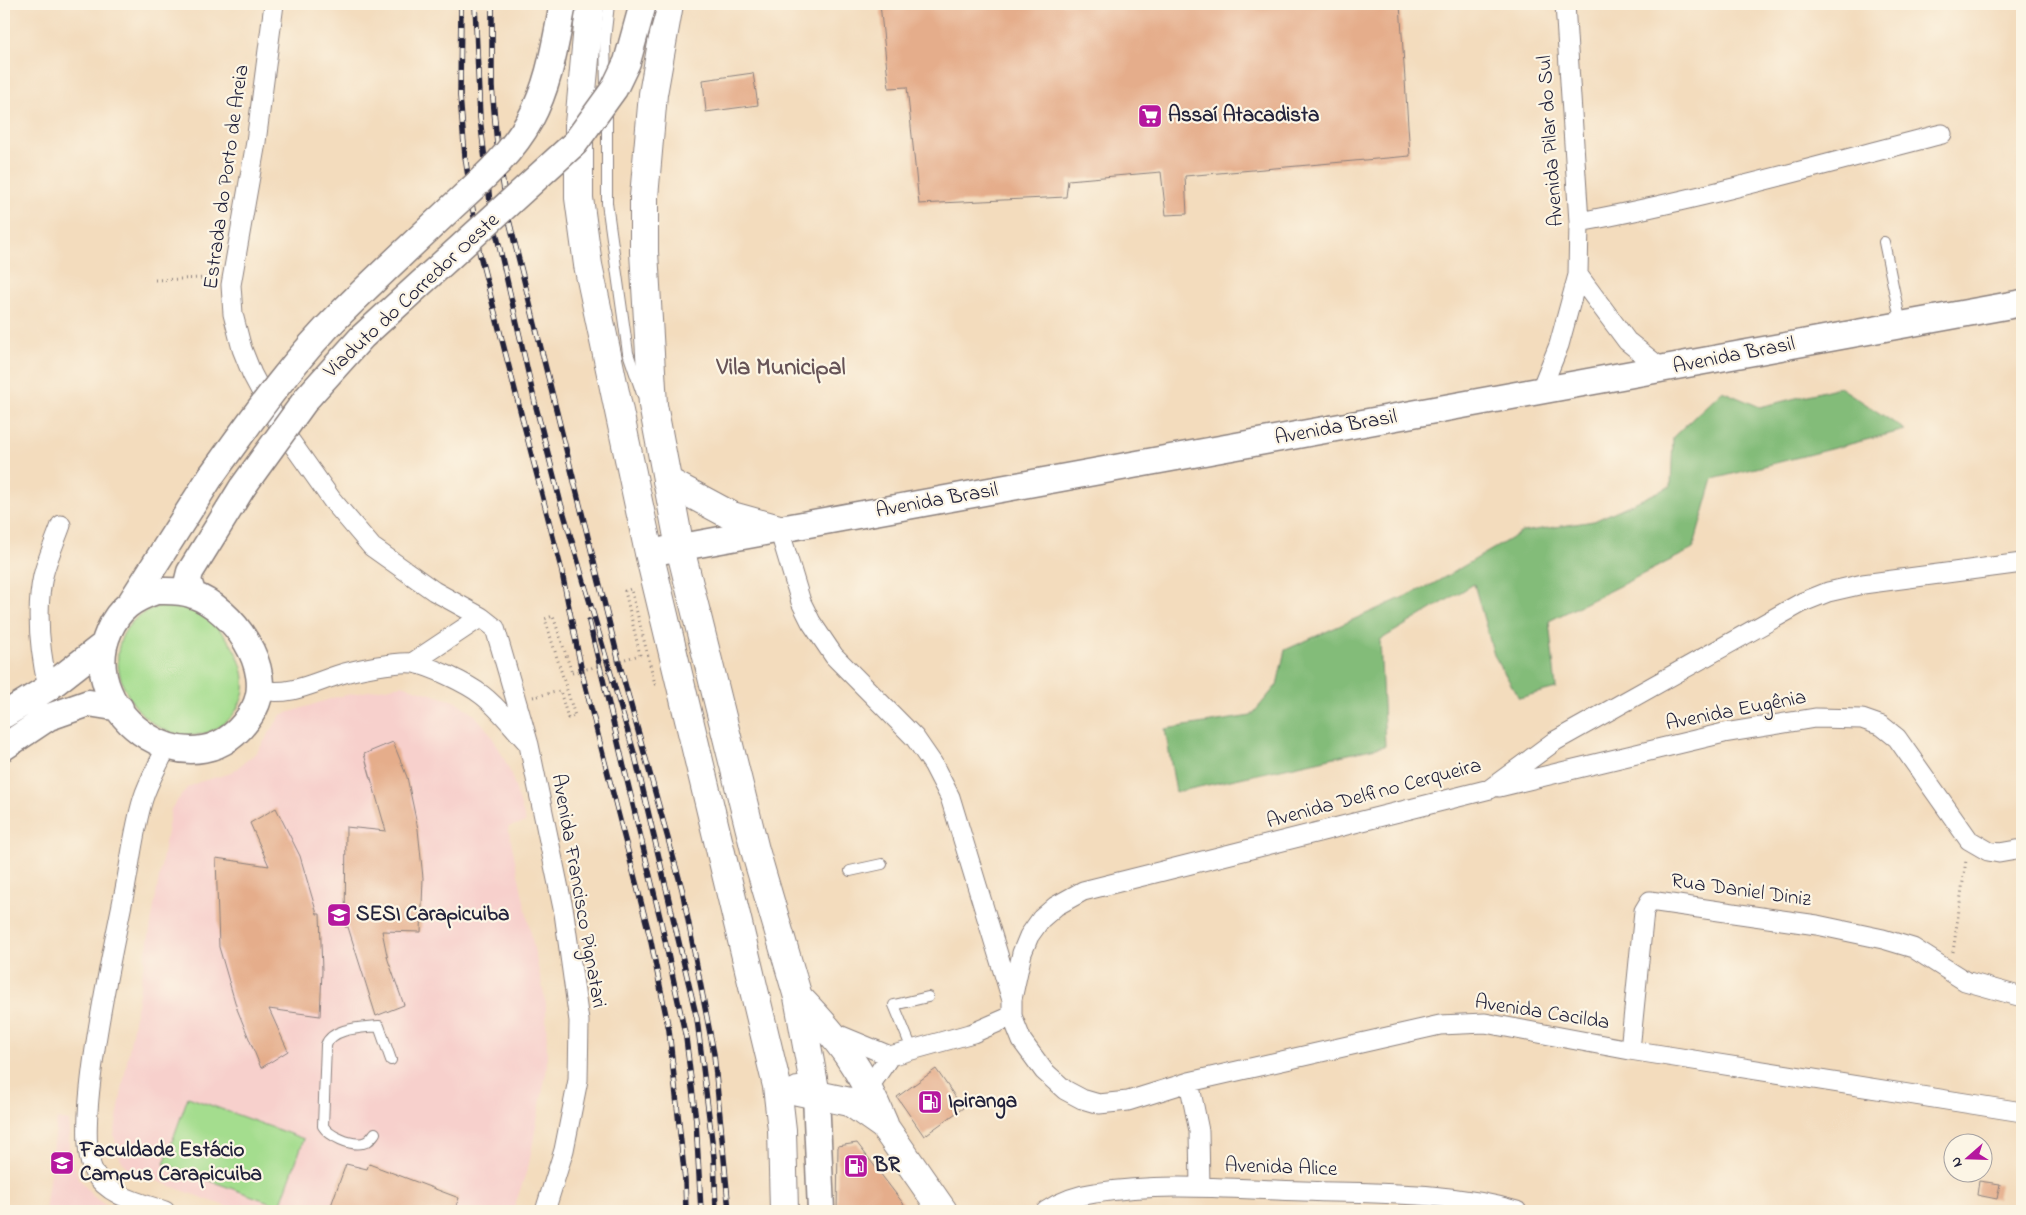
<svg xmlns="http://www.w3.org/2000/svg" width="2026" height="1215" font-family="'Indie Flower',sans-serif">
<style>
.built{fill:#f7d0cc}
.green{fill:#a4dd8e;stroke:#638064}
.forest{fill:#83bc79;stroke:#526f5a}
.building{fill:#e5ad8b}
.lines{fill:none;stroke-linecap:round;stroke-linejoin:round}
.service-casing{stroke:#8a7f7c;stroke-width:12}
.minor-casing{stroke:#8a7f7c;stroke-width:21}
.secondary-casing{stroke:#8a7f7c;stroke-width:29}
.primary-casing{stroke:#8a7f7c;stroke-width:30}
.path{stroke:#8a7f7c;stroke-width:3;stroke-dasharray:1 4;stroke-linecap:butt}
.service{stroke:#fff;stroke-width:10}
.minor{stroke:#fff;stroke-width:19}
.secondary{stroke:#fff;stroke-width:26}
.primary{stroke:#fff;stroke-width:28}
.rail-casing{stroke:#22223b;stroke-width:5.5}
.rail{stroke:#fcf5e5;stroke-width:4;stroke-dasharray:11;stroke-linecap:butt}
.secondary-bridge-casing{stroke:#8a7f7c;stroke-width:29;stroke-linecap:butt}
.path-bridge{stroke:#8a7f7c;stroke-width:3;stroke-dasharray:1 4;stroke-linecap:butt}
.secondary-bridge{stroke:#fff;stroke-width:26}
.labels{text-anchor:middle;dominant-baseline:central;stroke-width:4.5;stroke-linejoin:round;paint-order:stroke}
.poi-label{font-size:21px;font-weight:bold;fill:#22223b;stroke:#fcf5e5;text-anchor:start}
.street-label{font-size:21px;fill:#22223b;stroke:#fcf5e5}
.quarter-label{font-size:24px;font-weight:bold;fill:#665357;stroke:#fcf5e5}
</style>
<rect width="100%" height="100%" fill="#fcf5e5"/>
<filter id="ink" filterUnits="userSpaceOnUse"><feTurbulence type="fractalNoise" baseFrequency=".02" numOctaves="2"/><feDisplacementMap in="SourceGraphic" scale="10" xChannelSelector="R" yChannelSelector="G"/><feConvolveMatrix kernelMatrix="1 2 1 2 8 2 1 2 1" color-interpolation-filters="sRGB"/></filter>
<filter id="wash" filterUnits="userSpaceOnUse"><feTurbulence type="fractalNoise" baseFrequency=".0096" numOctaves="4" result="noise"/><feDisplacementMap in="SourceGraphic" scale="20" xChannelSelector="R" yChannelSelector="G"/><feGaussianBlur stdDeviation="1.12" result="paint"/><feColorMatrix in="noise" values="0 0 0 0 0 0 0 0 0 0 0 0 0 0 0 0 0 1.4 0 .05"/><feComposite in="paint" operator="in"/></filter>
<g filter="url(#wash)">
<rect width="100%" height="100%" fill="#f3dcbd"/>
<!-- built -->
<path class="built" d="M402 685 457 702 475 715 489 732 501 752 511 774 526 822 508 827 546 1004 547 1068 529 1164 513 1211H238L138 1174 127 1168 120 1158 114 1136 171 809 187 788 199 782 231 773 257 752 281 715 336 697Z
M57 1119 69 1121V1149L78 1177 93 1196 113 1211H45Z"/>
<!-- green -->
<path class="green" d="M159 606C168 606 179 605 189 609 222 620 258 671 239 705 233 718 222 727 209 732 139 758 72 635 159 606Z
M188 1097 304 1139 280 1206 164 1164Z"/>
<!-- forest -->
<path class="forest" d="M1840 387 1905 430 1713 479 1693 549 1549 621 1556 688 1519 698 1494 655 1474 584 1380 640 1385 746 1176 792 1165 729 1251 716 1277 685 1285 650 1433 584 1522 532 1594 521 1671 486 1673 437 1722 391 1760 407Z"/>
<g id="blocks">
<!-- building -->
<path class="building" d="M880 4H1400L1410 156 1185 176 1187 214 1166 215 1161 172 1068 180 1066 197 919 204 907 87 889 88Z
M753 73 758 105 706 112 703 80Z
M393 742 407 777 418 829 423 878 421 932 382 931 388 960 404 1005 376 1016 348 927H345L346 827 386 831 364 754Z
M276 808 300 856 317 914H320L322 971 320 1016 269 1009 288 1051 261 1068 237 1009 219 947 216 858 269 866 250 823Z
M936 1069 963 1108 924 1136 897 1097Z
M857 1143 909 1211H837L838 1146Z
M346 1164 367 1169 369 1164 459 1198 454 1211H329Z
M1979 1181 2000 1184 1997 1199 1977 1195Z"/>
</g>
</g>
<g filter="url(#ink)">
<use href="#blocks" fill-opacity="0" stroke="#8a7f7c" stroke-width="1"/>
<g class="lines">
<defs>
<path id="service" d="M606 88 605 40 609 4
M607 110V203L628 353 642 394
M1884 242 1901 324
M850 871 882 864
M912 1049 894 1005 928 997
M375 1133C372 1137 369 1142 363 1143 351 1146 329 1136 323 1126L326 1045C333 1027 363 1028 379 1026L391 1060"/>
<path id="minor" d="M274 4 256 142 231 285 233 314 242 349 252 374 279 425 332 500 372 547 434 591 481 617 495 628 529 745 564 913 579 1021 578 1080 564 1150 545 1211
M1579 222C1702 199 1821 165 1942 134
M1578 275 1627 341 1662 369
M1540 392 1559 345 1578 275 1579 222 1565 4
M779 529 801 602 811 622 834 656 915 738 933 764 950 797 1011 997
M2022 563 1863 584 1828 592 1803 602 1555 741 1490 789 1083 891 1056 906 1041 919 1029 936 1022 953 1012 999V1016L1022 1041 1044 1071 1065 1090 1082 1099 1099 1104 1128 1101 1189 1082 1440 1025 1485 1023 1630 1050 2022 1112
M412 663 481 617
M48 688C40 652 35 613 43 576 47 559 55 542 61 525
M261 690C289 696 311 684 338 675 353 670 397 661 413 663 431 666 468 684 482 695 499 708 512 726 527 742
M1499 787 1724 733 1815 718 1862 719 1882 726 1897 738 1969 840 1988 851 1999 853 2022 849
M832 1032 890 1056 973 1033 1012 1016
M1630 1050 1644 911 1650 901 1817 925 1883 939 1913 948 1965 981 2022 997
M1189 1082 1199 1131 1200 1187
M869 1087 890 1056
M165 1211C141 1203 107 1196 94 1172 71 1132 115 941 125 889 131 859 134 828 143 799 148 782 159 764 166 748
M1046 1211C1060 1202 1079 1195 1095 1193 1163 1182 1234 1189 1303 1191 1375 1194 1448 1191 1517 1211"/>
<path id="secondary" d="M649 553 2022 303
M156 591C168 591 182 590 193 595 232 608 276 669 254 709 201 805 72 713 109 631 119 608 133 599 156 591Z
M193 595 188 580 190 572 242 488
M131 602 211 476
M4 715 48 688 102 646
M4 747 49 717 89 703 120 708
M816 1095 821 1211"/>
<path id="primary" d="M590 4 579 124V198L588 265 649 553 777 1086 782 1130 784 1211
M669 4 653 94 644 197V252L653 405 680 548 755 850 798 997 816 1095
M667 481 732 516 779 529
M798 997C840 1040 861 1068 884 1124
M798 1091 850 1102 884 1126 943 1211"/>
</defs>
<!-- service casing -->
<use href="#service" class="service-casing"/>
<!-- minor casing -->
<use href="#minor" class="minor-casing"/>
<!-- secondary casing -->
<use href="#secondary" class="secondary-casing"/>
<!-- primary casing -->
<use href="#primary" class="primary-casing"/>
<!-- path -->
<path class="path" d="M155 280 204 278 213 280
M640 655 625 591 631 589 655 684 659 683
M533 697 560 691 568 718 575 716 545 619 553 616 572 673
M1953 952 1966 860"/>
<!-- service -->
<use href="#service" class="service"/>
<!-- minor -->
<use href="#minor" class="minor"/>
<!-- secondary -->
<use href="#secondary" class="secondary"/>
<!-- primary -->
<use href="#primary" class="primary"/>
<defs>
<path id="rail" d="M461 4 460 96 465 156 479 251 561 568 583 677 650 937 669 1030 685 1180 686 1211
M475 4 480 118 491 210 535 403 561 504 635 756 697 1019 714 1157 716 1211
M492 4V87L497 144 508 216 620 666 682 889 714 1054 729 1211
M589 621 661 922 686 1038 696 1121 701 1211"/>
</defs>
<!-- rail casing -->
<use href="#rail" class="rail-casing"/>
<!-- rail -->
<use href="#rail" class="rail"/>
<defs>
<path id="secondary-bridge" d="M211 476C252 419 293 360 343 311 378 276 414 243 450 209 479 182 511 155 530 120 550 83 555 44 563 4
M242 488 307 398 362 337 575 143 614 89 627 62 643 4"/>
</defs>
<!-- secondary-bridge casing -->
<use href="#secondary-bridge" class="secondary-bridge-casing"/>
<!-- path-bridge -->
<path class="path-bridge" d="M572 673 640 655"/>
<!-- secondary-bridge -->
<use href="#secondary-bridge" class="secondary-bridge"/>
</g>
</g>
<!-- icons -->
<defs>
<symbol id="supermarket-square" viewBox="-11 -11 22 22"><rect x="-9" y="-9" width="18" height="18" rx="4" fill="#b5179e" stroke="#fcf5e5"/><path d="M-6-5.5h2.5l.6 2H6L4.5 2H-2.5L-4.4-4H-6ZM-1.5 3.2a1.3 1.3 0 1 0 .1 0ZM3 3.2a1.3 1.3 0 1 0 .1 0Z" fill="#fff"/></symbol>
<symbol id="university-square" viewBox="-11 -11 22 22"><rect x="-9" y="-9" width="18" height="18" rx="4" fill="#b5179e" stroke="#fcf5e5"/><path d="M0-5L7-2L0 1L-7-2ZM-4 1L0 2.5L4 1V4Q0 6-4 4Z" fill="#fff"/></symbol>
<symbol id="fuel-square" viewBox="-11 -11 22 22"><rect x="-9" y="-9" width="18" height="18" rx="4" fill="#b5179e" stroke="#fcf5e5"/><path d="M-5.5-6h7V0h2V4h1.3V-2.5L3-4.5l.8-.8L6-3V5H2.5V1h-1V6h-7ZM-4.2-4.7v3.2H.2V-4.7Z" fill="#fff"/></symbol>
</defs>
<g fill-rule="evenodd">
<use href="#supermarket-square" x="1136" y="102" width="28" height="28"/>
<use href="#university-square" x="325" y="901" width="28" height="28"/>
<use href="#fuel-square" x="916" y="1088" width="28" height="28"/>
<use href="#university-square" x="48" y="1149" width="28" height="28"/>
<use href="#fuel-square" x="842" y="1152" width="28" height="28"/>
</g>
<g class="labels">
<!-- poi labels -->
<g class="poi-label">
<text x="1168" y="116">Assaí Atacadista</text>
<text x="356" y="915">SESI Carapicuiba</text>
<text x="948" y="1102">Ipiranga</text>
<text x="80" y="1151">Faculdade Estácio<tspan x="80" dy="24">Campus Carapicuiba</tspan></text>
<text x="874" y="1166">BR</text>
</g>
<!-- street labels -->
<g class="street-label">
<text transform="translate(1551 141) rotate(-94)">Avenida Pilar do Sul</text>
<text transform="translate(227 177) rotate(-82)">Estrada do Porto de Areia</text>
<text transform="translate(412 296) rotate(-43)">Viaduto do Corredor Oeste</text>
<text transform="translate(1734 356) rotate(-11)">Avenida Brasil</text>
<text transform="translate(1336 428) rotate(-10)">Avenida Brasil</text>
<text transform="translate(937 501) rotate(-10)">Avenida Brasil</text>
<text transform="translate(1736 711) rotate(-11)">Avenida Eugênia</text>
<text transform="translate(1374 794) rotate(-15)">Avenida Delfino Cerqueira</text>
<text transform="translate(578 891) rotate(80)">Avenida Francisco Pignatari</text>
<text transform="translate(1741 891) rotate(8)">Rua Daniel Diniz</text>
<text transform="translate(1542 1013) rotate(9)">Avenida Cacilda</text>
<text transform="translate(1281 1168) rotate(2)">Avenida Alice</text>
</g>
<!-- quarter labels -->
<g class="quarter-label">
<text x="781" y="368">Vila Municipal</text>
</g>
</g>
<!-- margin -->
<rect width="2026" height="1215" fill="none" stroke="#fcf5e5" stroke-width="20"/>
<!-- north arrow -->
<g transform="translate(1968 1158) rotate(250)"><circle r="24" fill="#fcf5e5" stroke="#a5a1a1"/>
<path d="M0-4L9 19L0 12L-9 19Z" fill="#b5179e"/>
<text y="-8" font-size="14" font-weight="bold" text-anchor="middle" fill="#22223b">N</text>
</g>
</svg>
